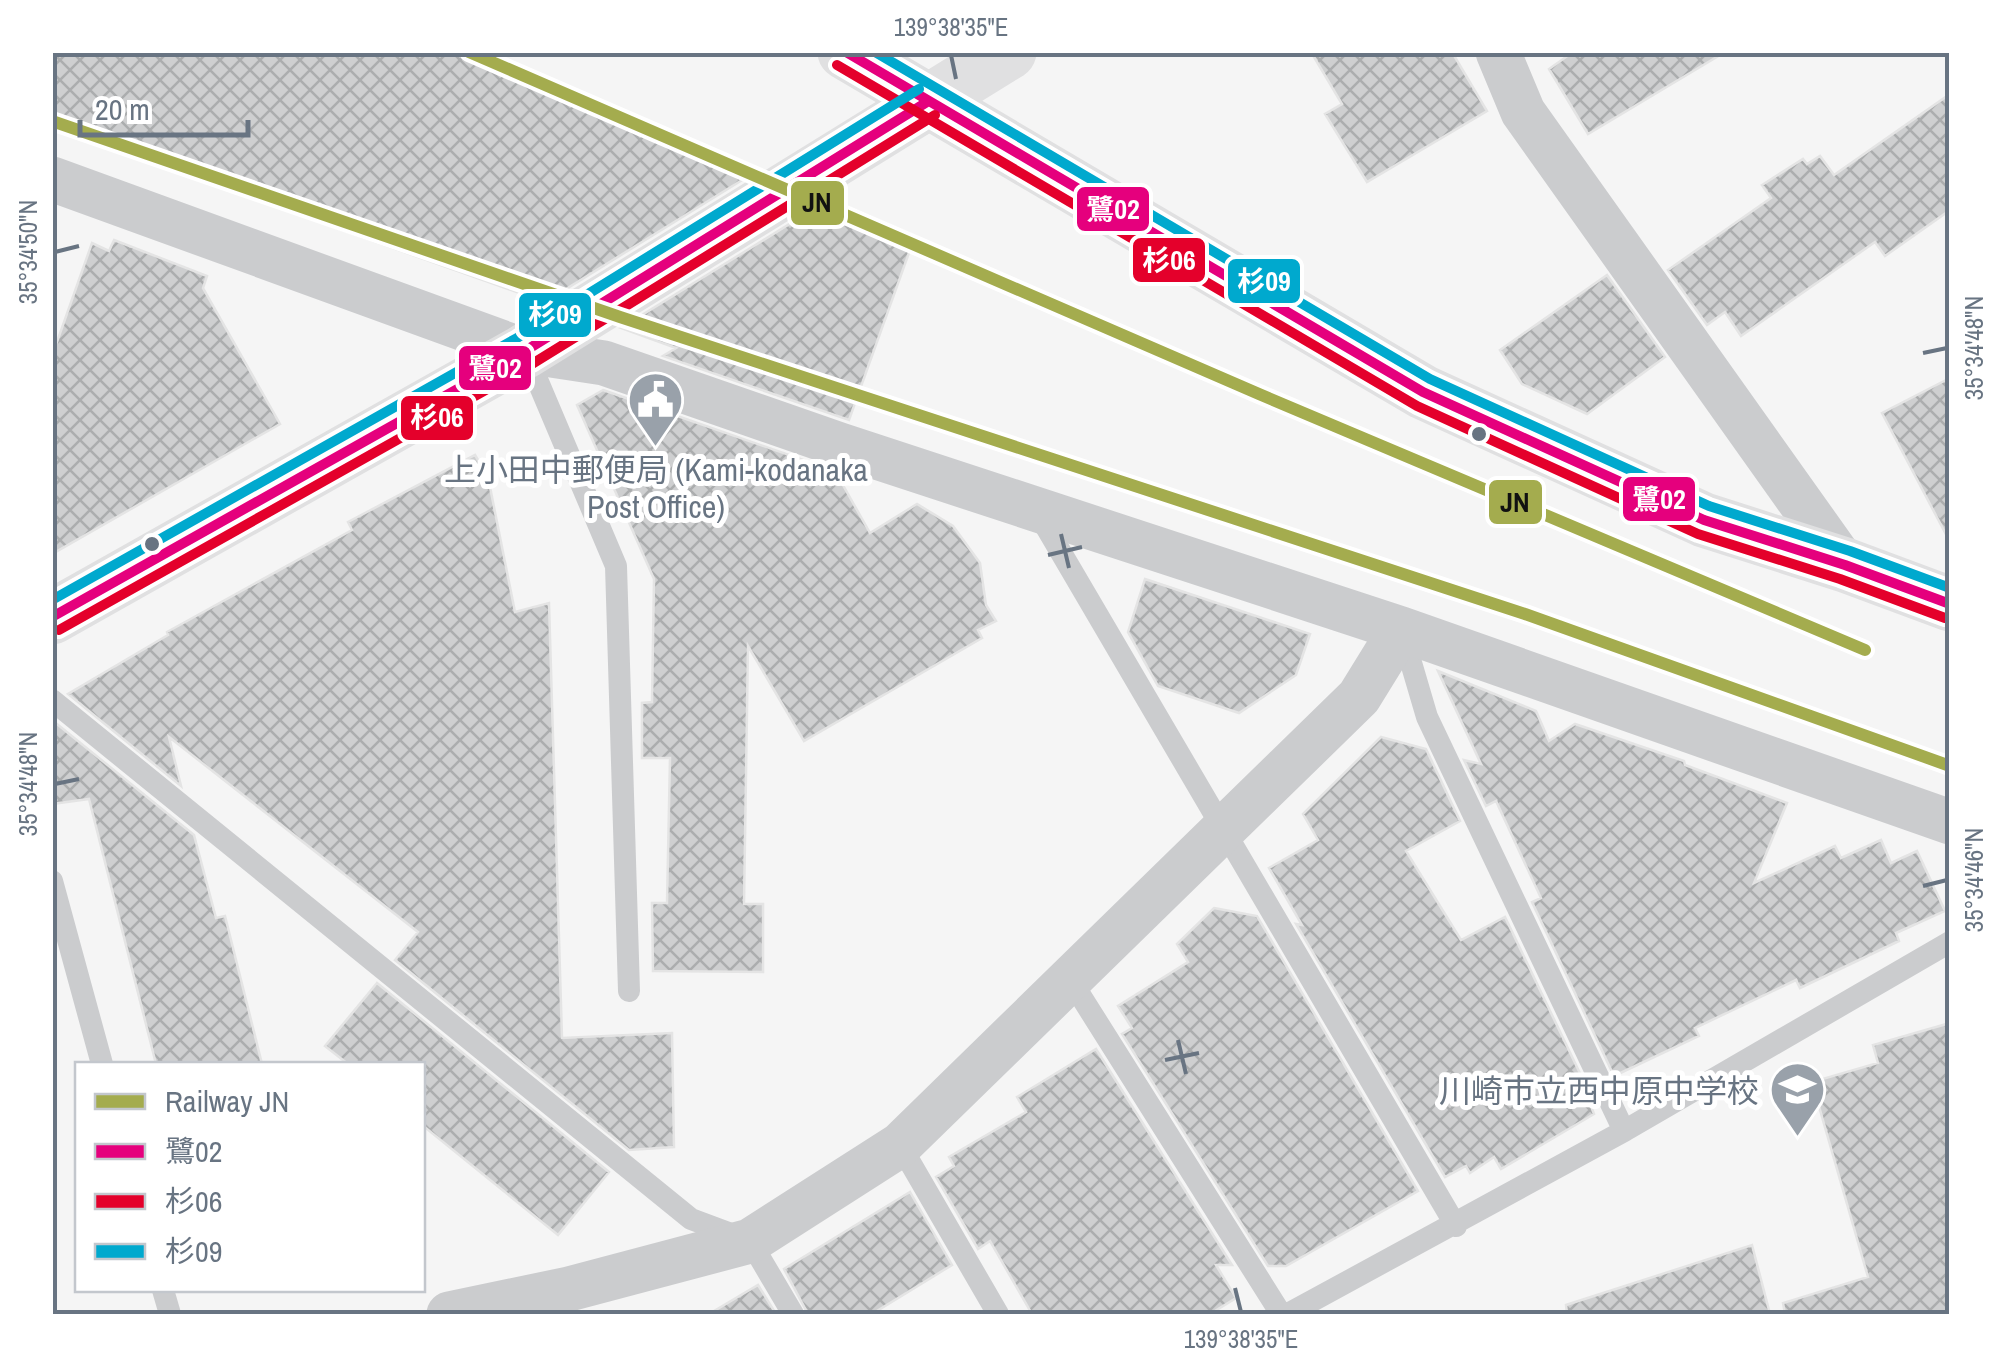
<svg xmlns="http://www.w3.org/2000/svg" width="2002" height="1367" font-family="'Archivo Narrow','Noto Sans JP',sans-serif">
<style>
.building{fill:url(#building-cross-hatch);stroke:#e4e4e4;stroke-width:2.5}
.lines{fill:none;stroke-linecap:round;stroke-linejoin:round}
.lane{stroke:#cbccce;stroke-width:22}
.street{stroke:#cbccce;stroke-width:45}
.secondary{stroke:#e0e0e1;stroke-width:55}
.primary{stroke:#e0e0e1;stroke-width:55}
.bus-1-casing{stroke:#fff;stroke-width:18}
.bus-2-casing{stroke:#fff;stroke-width:18}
.bus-3-casing{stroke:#fff;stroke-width:18}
.bus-1{stroke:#e5007d;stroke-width:10}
.bus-2{stroke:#e4002b;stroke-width:10}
.bus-3{stroke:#00a9ce;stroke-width:10}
.rail-1-casing{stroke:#fff;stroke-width:20}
.rail-1{stroke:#a4ac4e;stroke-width:12}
.ticks{fill:none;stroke:#687482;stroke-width:4}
.bus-dot{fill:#687482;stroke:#fff;stroke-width:4}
.labels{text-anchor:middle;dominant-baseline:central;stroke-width:10;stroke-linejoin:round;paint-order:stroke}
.poi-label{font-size:32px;fill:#687482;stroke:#fff}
.line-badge{stroke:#fff;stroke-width:4}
.badge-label{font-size:28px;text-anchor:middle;font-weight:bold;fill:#fff}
.pale-badge-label{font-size:28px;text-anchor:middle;font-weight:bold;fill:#111}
.neatline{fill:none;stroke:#687482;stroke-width:4}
.ticks-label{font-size:25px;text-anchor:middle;fill:#687482}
</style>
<defs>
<pattern id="building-cross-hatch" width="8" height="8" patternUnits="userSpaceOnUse" patternTransform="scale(2.5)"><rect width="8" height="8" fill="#cecfd0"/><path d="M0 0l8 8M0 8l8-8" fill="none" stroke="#abadae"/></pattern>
</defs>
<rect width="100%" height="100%" fill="#f5f5f5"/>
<!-- building -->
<path class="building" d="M52 52H488L760 169 545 302 52 127Z
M1311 52H1452L1487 111 1367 182 1325 114 1342 104Z
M1573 52H1725L1588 134 1549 69Z
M1950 94V210L1885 256 1875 242 1741 336 1725 312 1707 325 1668 270 1771 198 1762 185 1803 159 1807 164 1820 156 1834 175Z
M830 199 915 236 849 420 663 356 676 348 621 328Z
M114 240 207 276 203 288 280 424 52 554V356L92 243 109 251Z
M1607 275 1665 357 1587 414 1522 384 1500 350Z
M1950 378V542L1882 413Z
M603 390 835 471 870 533 917 504 953 526 980 563 986 605 996 621 978 630 982 638 804 741 748 646 744 904H763V972L653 971 652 903H667L670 758H642V703L652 702 654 579 577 405Z
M475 455 488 477 515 612 549 603 562 1038 672 1033 674 1147 629 1150 395 960 418 932 169 737 181 786 68 694 168 635 167 632 352 530 348 522Z
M1145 579 1310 634 1296 675 1239 713 1158 686 1128 632Z
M1438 671 1536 711 1549 741 1575 724 1684 761 1685 765 1787 803 1754 883 1835 846 1841 858 1881 840 1891 863 1917 851 1945 911 1896 933 1899 941 1800 988 1796 980 1695 1028 1699 1036 1614 1076 1532 902 1541 898 1496 801 1486 806 1464 760 1481 764Z
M52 720 194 835 216 918 225 916 262 1064H156L89 799 52 804Z
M1381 737 1426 749 1460 821 1406 851 1461 940 1505 917 1587 1088 1585 1090 1594 1114 1501 1169 1494 1157 1470 1173 1466 1166 1445 1177 1296 924 1302 925 1269 868 1318 840 1303 814Z
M1214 908 1257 916 1418 1191 1286 1266H1268L1122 1034 1132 1028 1118 1006 1188 962 1177 944Z
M377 983 609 1172 558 1235 422 1125V1064H348L325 1046Z
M1950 1023V1314H1785L1783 1303 1868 1277 1812 1082 1878 1063 1873 1045Z
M1096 1049 1232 1265H1216L1236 1298 1210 1314H1032L990 1241 978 1249 936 1177 954 1166 949 1157 1026 1112 1017 1097Z
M910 1192 952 1265 872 1314H808L784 1269Z
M1752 1245 1770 1314H1567L1566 1305Z
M758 1285 776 1314H709Z"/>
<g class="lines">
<!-- lane -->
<path class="lane" d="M525 351 616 566 629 991
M1039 515 1456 1226
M1402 632 1427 717 1624 1131
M52 700 691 1219 750 1241 793 1314
M52 881 102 1064
M1070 979 1281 1314
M900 1145 998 1314
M163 1290 170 1314
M1288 1314 1624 1131 1950 942"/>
<!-- street -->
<path class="street" d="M1498 52 1523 112 1845 565
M52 179 525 351 604 363 840 445 1401 629 1950 822
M449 1314 569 1289 750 1241 900 1145 1359 697 1401 629"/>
<!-- secondary -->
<path class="secondary" d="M845 52 1423 392 1704 520 1845 565 1950 604"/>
<!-- primary -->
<path class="primary" d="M52 617 525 351 1009 52"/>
<defs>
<path id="bus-1" d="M846 52 1423 392 1704 520 1845 565 1950 604
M52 617 525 351 927 102"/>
<path id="bus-2" d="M837 65 1417 406 1698 534 1840 579 1945 618
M59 630 532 364 935 115"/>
<path id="bus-3" d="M875 52 1430 379 1709 506 1850 551 1950 588
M52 600 517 338 919 89"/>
</defs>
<!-- bus-1 casing -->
<use href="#bus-1" class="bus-1-casing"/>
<!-- bus-2 casing -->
<use href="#bus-2" class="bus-2-casing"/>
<!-- bus-3 casing -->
<use href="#bus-3" class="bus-3-casing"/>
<!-- bus-1 -->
<use href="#bus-1" class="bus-1"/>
<!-- bus-2 -->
<use href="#bus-2" class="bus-2"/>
<!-- bus-3 -->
<use href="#bus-3" class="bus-3"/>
<defs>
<path id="rail-1" d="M469 52 1259 394 1865 650
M52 121 620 317 1525 614 1950 766"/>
</defs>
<!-- rail-1 casing -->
<use href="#rail-1" class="rail-1-casing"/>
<!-- rail-1 -->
<use href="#rail-1" class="rail-1"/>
</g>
<!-- ticks -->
<path class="ticks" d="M951 55 956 79M55 252 79 246M1923 353 1947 348M1061 534 1069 568M1048 555 1082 547M55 784 79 779M1923 886 1947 880M1178 1040 1186 1074M1165 1060 1199 1053M1235 1288 1241 1312"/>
<!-- icons -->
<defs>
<symbol id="civic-pin" viewBox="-11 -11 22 30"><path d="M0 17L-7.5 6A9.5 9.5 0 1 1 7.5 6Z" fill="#99a1aa" stroke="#fff"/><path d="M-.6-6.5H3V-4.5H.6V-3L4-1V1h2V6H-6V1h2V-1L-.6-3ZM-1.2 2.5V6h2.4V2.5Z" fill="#fff"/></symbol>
<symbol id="school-pin" viewBox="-11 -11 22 30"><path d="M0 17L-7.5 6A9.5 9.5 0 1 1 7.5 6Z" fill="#99a1aa" stroke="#fff"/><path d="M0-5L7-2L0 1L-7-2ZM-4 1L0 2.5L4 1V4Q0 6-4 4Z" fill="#fff"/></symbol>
</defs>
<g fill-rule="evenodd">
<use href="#civic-pin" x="624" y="368" width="63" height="86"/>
<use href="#school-pin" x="1766" y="1058" width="63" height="86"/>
</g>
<!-- markers -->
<g class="bus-dot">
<circle cx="1479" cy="434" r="9"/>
<circle cx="152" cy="544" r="9"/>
</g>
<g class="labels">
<!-- poi labels -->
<g class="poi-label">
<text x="656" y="469">上小田中郵便局 (Kami-kodanaka<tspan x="656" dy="37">Post Office)</tspan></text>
<text x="1759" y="1090" text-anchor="end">川崎市立西中原中学校</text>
</g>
</g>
<g class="line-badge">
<rect x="789" y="179" width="57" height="48" rx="10" fill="#a4ac4e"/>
<rect x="1075" y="185" width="76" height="48" rx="10" fill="#e5007d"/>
<rect x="1131" y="236" width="76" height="48" rx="10" fill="#e4002b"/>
<rect x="1226" y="257" width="76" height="48" rx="10" fill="#00a9ce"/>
<rect x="517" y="291" width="76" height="48" rx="10" fill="#00a9ce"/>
<rect x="457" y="344" width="76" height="48" rx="10" fill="#e5007d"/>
<rect x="399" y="394" width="76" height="48" rx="10" fill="#e4002b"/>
<rect x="1621" y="475" width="76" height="48" rx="10" fill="#e5007d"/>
<rect x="1487" y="478" width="57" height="48" rx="10" fill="#a4ac4e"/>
</g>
<g class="badge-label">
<text x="1113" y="219">鷺02</text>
<text x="1169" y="270">杉06</text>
<text x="1264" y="291">杉09</text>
<text x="555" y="324">杉09</text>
<text x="495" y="378">鷺02</text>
<text x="437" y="427">杉06</text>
<text x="1659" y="509">鷺02</text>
</g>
<g class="pale-badge-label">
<text x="817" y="212">JN</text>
<text x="1515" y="512">JN</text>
</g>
<!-- border -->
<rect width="2002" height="1367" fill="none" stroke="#ffffff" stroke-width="110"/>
<!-- legend -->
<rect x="75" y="1062" width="350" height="230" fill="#ffffff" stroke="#c3c7cd" stroke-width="2.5"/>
<rect x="95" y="1094" width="50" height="15" fill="#a4ac4e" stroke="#c3c7cd" stroke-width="2.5"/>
<text x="165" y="1112" font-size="30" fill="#687482">Railway JN</text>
<rect x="95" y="1144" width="50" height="15" fill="#e5007d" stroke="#c3c7cd" stroke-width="2.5"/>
<text x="165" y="1162" font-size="30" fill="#687482">鷺02</text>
<rect x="95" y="1194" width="50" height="15" fill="#e4002b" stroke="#c3c7cd" stroke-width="2.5"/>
<text x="165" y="1212" font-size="30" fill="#687482">杉06</text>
<rect x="95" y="1244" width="50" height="15" fill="#00a9ce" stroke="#c3c7cd" stroke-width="2.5"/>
<text x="165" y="1262" font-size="30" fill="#687482">杉09</text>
<!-- scale -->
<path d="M80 120v15h168v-15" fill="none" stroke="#687482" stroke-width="5"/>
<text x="95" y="120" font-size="30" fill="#687482" stroke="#ffffff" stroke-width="8" paint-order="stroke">20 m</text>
<rect x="55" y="55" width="1892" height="1257" class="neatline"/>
<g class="ticks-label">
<text x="951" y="36">139°38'35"E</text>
<text transform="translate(28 252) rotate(-90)" y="9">35°34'50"N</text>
<text transform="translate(1974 348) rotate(-90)" y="9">35°34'48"N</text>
<text transform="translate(28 784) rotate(-90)" y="9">35°34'48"N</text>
<text transform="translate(1974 880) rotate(-90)" y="9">35°34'46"N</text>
<text x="1241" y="1348">139°38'35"E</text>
</g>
</svg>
